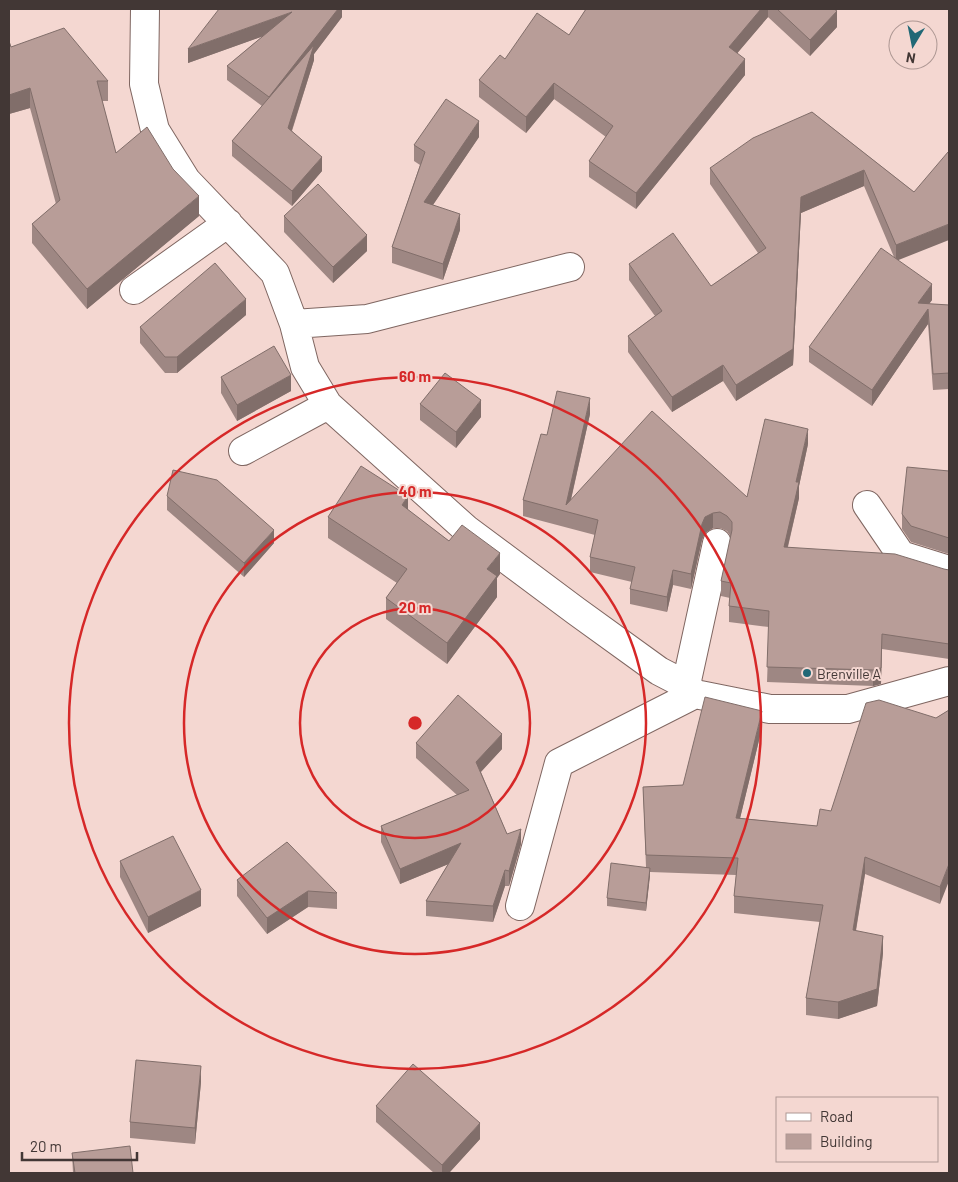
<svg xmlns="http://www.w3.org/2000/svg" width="958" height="1182" font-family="Barlow,sans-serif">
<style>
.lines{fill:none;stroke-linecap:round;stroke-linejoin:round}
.street-casing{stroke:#7f6661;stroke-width:30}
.street{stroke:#fff;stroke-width:28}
.wall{fill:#9e8783}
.shaded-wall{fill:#816e6a}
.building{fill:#b89d98;stroke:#816e6a}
.ring{fill:none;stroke:#d62828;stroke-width:2.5}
.poi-dot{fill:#216876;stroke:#f4d7d1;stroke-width:2}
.labels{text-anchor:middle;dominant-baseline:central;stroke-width:4;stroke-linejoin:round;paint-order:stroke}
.poi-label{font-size:14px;fill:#423735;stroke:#f4d7d1;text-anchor:start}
.centre{fill:#d62828;stroke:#f4d7d1;stroke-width:2.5}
.ring-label{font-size:15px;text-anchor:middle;font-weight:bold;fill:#d62828;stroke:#f4d7d1;stroke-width:4;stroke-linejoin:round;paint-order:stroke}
</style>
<rect width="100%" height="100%" fill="#f4d7d1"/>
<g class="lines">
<defs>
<path id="street" d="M145 9 144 84 155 130 186 180 275 273 294 324 305 367 328 405 466 529 576 611 659 671 686 685 695 694 770 709H848L949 681
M134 290 228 223
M294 324 367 319 570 267
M243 451 328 405
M867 505 901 555 949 570
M686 685 717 543
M520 906 559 763 695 694"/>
</defs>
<!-- street casing -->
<use href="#street" class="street-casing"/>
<!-- street -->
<use href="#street" class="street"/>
</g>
<!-- wall -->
<path class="wall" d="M342 9V17L314 54V60L292 131 322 171 292 206 232 156V141L262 106 227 80V66L263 36 188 63V49Z
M586 9H834L837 27 810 56 768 17 737 53 745 75 636 209 589 177V161L606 137 554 99 526 133 479 97V80L505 59 569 35Z
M9 41 11 47 108 81V101H102L116 153 199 216 87 309 32 243V224L56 204 30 108 9 114Z
M812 112 914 192 898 260 932 300 929 304 949 305V389L933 390 928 324 872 406 809 362V347L894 257 864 186 801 213 793 365 736 401 723 381 672 412 628 352V336L655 316 629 280V264L711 286 758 253 710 184V168Z
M479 137 433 205 460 230 443 280 392 263V247L420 165 414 161V145Z
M284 216 367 251 333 283 284 232Z
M246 315 177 373H165L140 343V327Z
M221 377 291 391 237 421 221 393Z
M420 404 481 417 456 448 420 420Z
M590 414 571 500 747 497 808 444 799 486V498L788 547 949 570V659L882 649 881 684 873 686 767 682 769 627 729 622V606L730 598 721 596V581L731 537 727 531 720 528H713L705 533 702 540 691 589 673 585 667 612 630 604V589L632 582 590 572V557L595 535 523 516V500L547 435Z
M949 471V554L911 542 902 529V514Z
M167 496 274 543 244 577 167 510Z
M408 510 449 541 500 574 497 578V597L447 664 386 619V598L397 583 328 538V517Z
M949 710 940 904 865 874 856 931 883 953 877 1006 838 1019 806 1015V998L820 922 734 913V896L736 875 650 872 646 911 607 906V898L646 867 643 787 683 785 762 728 740 818 817 826 831 811 936 718Z
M416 743 502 749 481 772 507 834 521 844 509 886H505L493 922 426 916V901L448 864 400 884 381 842V826L457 795 416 758Z
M120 861 201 906 148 933 120 877Z
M237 880 337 893V909L308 907 267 934 237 896Z
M201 1082 195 1144 130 1138V1122Z
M376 1106 480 1139 449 1173H434L376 1122Z
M72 1153 133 1173H73Z"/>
<!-- shaded-wall -->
<path class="shaded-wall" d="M338 9H342V17L314 54V60L288 142 269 111V97Z
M761 9H768V17L729 63V47Z
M837 11V27L810 56V40Z
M292 12V26L188 63V49Z
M745 59V75L636 209V193Z
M554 83V99L526 133V117Z
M30 88V108L9 114V95Z
M479 121V137L424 218V202Z
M322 157V171L292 206V191Z
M864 170V186L801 213 793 365 736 401V385L801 197Z
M199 196V216L87 309V289Z
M460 214V230L443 280V264Z
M949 224V240L896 261V245Z
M367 235V251L333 283V267Z
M932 284V300L918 319V303Z
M246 299V315L177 373V357Z
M928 309V324L872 406V390Z
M723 365V381L672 412V397Z
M291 375V391L237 421V405Z
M590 398V414L568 512 566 505Z
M481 400V417L456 448V432Z
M808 429V444L799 486V498L784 562V547L796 482Z
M408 496V517L402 505Z
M713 513V528L705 533 702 540 691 589V574L702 524 705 517Z
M274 530V543L244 577V563Z
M500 553V574L497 578V597L447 664V643L487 569Z
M673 570V585L667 612V597Z
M882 634 881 684 873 686V670Z
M762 711V728L736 835V818Z
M502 734V749L476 777V762Z
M521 829V844L509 886V871Z
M461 843V859L400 884V869Z
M865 857V874L853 947V930Z
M949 864V881L940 904V887Z
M650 868V876L646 911V903Z
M505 870V886L493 922V906Z
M201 890V906L148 933V917Z
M308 891V907L267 934V918Z
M883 936V953L877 1006 838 1019V1002Z
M201 1066V1082L195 1144V1128Z
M480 1123V1139L449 1173H442V1165Z"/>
<!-- building -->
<path class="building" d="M219 9H338L269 97 227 66 292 12 188 49Z
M586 9H761L729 47 745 59 636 193 589 161 613 126 554 83 526 117 479 80 500 55 505 59 537 13 569 35Z
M777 9H834L837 11 810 40Z
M64 28 108 81H97L116 153 147 127 173 169 199 196 87 289 32 224 60 200 30 88 9 95V41L11 47Z
M314 45 288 128 322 157 292 191 232 141Z
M446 99 479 121 424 202 460 214 443 264 392 247 425 152 414 145Z
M812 112 914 192 948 152 949 153V224L896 245 864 170 801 197 793 349 736 385 723 365 672 397 628 336 662 311 629 264 673 233 711 286 766 248 710 168 753 138Z
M318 184 367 235 333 267 284 216Z
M881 248 932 284 918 303 949 305V373L933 374 928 309 872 390 809 347Z
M215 263 246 299 177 357H165L140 327Z
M274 346 291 375 237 405 221 377Z
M445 373 481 400 456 432 420 404Z
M557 391 590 398 566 505 652 411 747 497 765 419 808 429 796 482H799L784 547 895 554 944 569 949 570V644L882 634 881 668 873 670 767 667 769 611 729 606 731 583 721 581 732 530V522L727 516 720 512 713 513 705 517 702 524 691 574 673 570 667 597 630 589 635 567 590 557 598 520 523 500 541 434 547 435Z
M361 466 408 496 402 505 449 541 462 525 500 553 487 569 497 576 447 643 386 598 407 569 328 517Z
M907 467 949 471V538L911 526 902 514Z
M173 470 217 480 274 530 244 563 167 496Z
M458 695 502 734 476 762 507 834 521 829 509 871 505 870 493 906 426 901 461 843 400 869 381 826 469 790 416 743Z
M705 697 762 711 736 818 817 826 820 809 831 811 866 703 879 700 936 718 949 710V864L940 887 865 857 853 930 883 936 877 989 838 1002 806 998 823 905 734 896 738 858 646 855 643 787 683 785Z
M173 836 201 890 148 917 120 861Z
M287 842 337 893 308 891 267 918 237 880Z
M611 863 650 868 646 903 607 898Z
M136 1060 201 1066 195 1128 130 1122Z
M413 1064 480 1123 442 1165 376 1106Z
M130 1146 133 1173H75L72 1153Z"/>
<!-- distance rings -->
<g class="ring">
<circle cx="415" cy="723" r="115"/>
<circle cx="415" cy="723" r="231"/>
<circle cx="415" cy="723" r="346"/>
</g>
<!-- markers -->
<circle class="poi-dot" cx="807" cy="673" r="5"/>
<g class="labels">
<!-- poi labels -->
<g class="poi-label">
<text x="817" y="673">Brenville A</text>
</g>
</g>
<circle cx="415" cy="723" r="8" class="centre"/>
<g class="ring-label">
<text x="415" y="382">60 m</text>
<text x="415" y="497">40 m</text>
<text x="415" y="613">20 m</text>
</g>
<!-- border -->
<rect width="958" height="1182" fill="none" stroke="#423735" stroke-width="20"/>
<!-- legend -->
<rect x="776" y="1097" width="162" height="65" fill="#f4d7d1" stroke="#ad9793"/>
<rect x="786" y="1113" width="25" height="8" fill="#ffffff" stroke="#ad9793"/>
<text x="820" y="1122" font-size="15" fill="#423735">Road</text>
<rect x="786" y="1134" width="25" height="15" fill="#b89d98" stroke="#ad9793"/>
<text x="820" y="1147" font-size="15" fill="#423735">Building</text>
<!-- north arrow -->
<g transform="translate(913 45) rotate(190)"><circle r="24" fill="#f4d7d1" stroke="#ad9793"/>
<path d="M0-4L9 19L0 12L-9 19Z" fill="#216876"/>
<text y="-8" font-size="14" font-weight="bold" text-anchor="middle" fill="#423735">N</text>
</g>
<!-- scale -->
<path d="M22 1152v8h115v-8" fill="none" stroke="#423735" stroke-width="2.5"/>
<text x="30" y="1152" font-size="15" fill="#423735" stroke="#f4d7d1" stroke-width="4" paint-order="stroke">20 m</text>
</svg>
